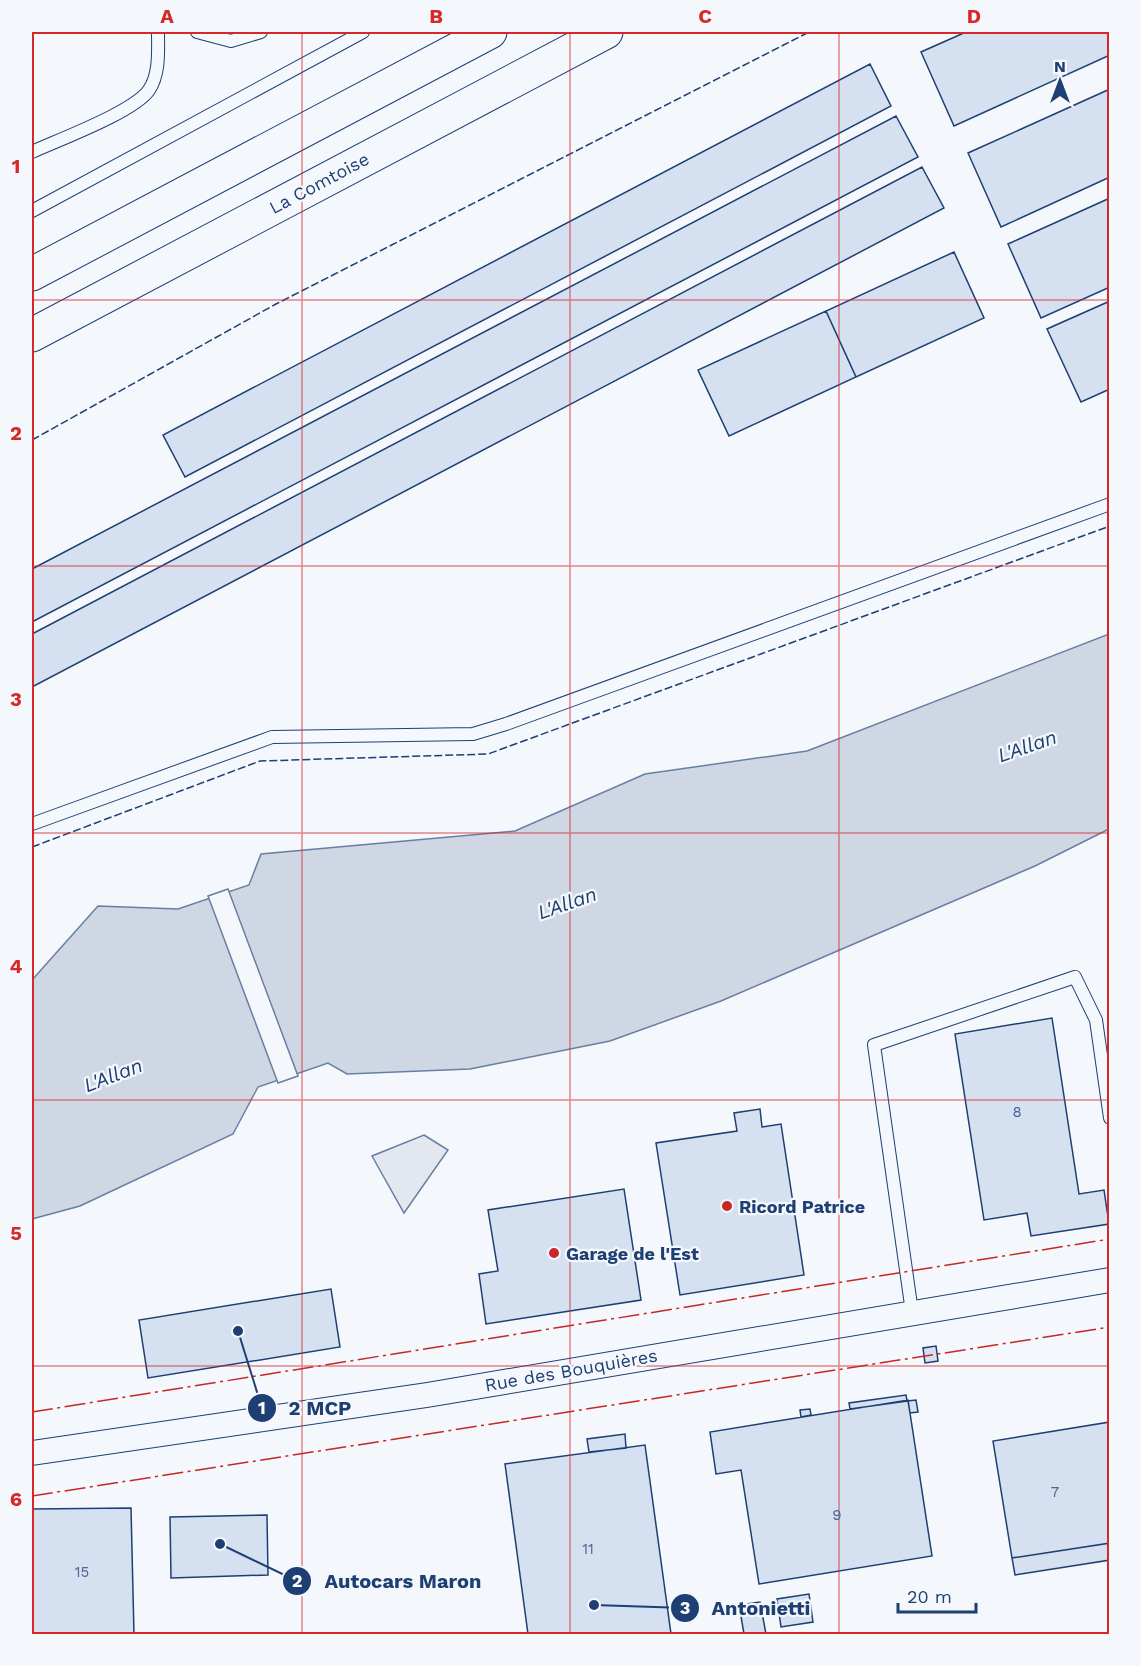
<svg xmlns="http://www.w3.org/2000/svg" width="1141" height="1666" font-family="'Work Sans',sans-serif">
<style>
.parking{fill:#e3e8f0;stroke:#687fa3;stroke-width:1.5}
.water{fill:#cfd7e4;stroke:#687fa3;stroke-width:1.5}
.pier{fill:#f4f7fb;stroke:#687fa3;stroke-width:1.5}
.building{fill:#d5e0f0;stroke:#1d3f73;stroke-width:1.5}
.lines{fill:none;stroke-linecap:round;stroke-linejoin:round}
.service-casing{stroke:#1d3f73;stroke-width:14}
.minor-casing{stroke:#1d3f73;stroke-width:26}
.motorway-casing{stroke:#1d3f73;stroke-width:35}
.service{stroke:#f4f7fb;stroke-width:12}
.minor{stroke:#f4f7fb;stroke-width:24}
.motorway{stroke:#f4f7fb;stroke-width:33}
.fence{stroke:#1d3f73;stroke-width:1.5;stroke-dasharray:8 3;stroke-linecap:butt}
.power{stroke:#c62828;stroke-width:1.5;stroke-dasharray:21 4.5 3 4.5;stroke-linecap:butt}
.grid{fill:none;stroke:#d62828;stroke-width:1.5;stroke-opacity:0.55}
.poi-dot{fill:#c62828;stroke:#f4f7fb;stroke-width:2}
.labels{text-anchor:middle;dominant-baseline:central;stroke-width:4.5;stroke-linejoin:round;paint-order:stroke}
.number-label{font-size:15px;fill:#4b6792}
.street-label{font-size:18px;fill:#1d3f73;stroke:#f4f7fb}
.poi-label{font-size:18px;font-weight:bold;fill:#1d3f73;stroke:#f4f7fb;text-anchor:start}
.water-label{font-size:20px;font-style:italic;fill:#1d3f73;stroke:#f4f7fb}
.leader{fill:none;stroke:#1d3f73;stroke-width:2}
.callout-dot{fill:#1d3f73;stroke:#f4f7fb;stroke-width:2}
.mark-label{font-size:18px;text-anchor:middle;font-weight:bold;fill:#fff}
.callout-label{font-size:20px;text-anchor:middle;font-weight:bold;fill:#1d3f73;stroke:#f4f7fb;stroke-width:4.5;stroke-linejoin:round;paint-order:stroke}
.neatline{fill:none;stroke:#d62828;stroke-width:2}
.grid-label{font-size:20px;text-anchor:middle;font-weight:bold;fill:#d62828}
</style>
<rect width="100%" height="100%" fill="#f4f7fb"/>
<!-- parking -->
<path class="parking" d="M424 1135 448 1150 404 1213 372 1156Z"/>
<!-- water -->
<path class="water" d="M1109 634V829L1035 866 721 1001 610 1041 470 1069 347 1074 328 1063 258 1087 233 1134 80 1206 32 1219V980L98 906 178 909 249 885 261 854 515 831 645 774 807 751Z"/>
<!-- pier -->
<path class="pier" d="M228 889 298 1076 278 1083 208 896Z"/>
<!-- building -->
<path class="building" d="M966 32H1110V55L954 126 921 52Z
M870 64 891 106 185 477 163 435Z
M1110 89V177L1001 227 968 153Z
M896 116 918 157 32 622V569Z
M922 167 944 208 32 687V634Z
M1110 198V287L1041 318 1008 244Z
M954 252 984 318 856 377 826 311Z
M1110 301V389L1081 402 1047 329Z
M826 311 856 377 729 436 698 370Z
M1052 1018 1079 1194 1104 1190 1109 1224 1031 1236 1027 1213 984 1220 955 1034Z
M760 1109 762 1127 781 1124 804 1275 680 1295 656 1143 737 1131 734 1113Z
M624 1189 641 1300 486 1324 479 1274 498 1271 488 1210Z
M331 1289 340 1347 148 1378 139 1320Z
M936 1346 938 1361 925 1363 923 1348Z
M906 1395 907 1401 850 1409 849 1403Z
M908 1400 932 1556 759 1584 741 1470 716 1474 710 1432Z
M916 1400 918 1412 910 1413 908 1401Z
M810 1409 811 1415 801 1417 800 1410Z
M1110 1422V1543L1012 1558 993 1441Z
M625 1434 626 1448 589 1452 587 1439Z
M645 1445 671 1634H528L505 1464Z
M131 1508 134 1634H32V1509Z
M267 1515 268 1575 171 1578 170 1517Z
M1110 1543V1560L1015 1575 1012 1558Z
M809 1594 813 1622 781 1627 777 1599Z
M760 1602 766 1634H744L739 1605Z"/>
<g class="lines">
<defs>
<path id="service" d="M197 32 231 41 261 32
M32 152C58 140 134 112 149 90 160 74 158 50 158 32
M32 211 363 32
M32 824 272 737 473 734 506 724 1110 504
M912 1312 874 1045 1075 977 1096 1020 1110 1118"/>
<path id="minor" d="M32 1453 427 1395 1110 1280"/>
<path id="motorway" d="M32 274 490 32
M32 335 606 32"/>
</defs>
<!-- service casing -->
<use href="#service" class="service-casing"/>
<!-- minor casing -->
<use href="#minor" class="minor-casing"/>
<!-- motorway casing -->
<use href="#motorway" class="motorway-casing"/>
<!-- service -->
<use href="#service" class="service"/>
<!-- minor -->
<use href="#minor" class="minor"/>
<!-- motorway -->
<use href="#motorway" class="motorway"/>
<!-- fence -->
<path class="fence" d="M32 440 276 304 809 32
M32 847 260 761 488 754 1110 526"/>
<!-- power -->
<path class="power" d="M32 1412 1110 1239
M32 1496 1110 1327"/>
</g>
<!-- grid -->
<path class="grid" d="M302 32V1634M570 32V1634M839 32V1634M32 300H1110M32 566H1110M32 833H1110M32 1100H1110M32 1366H1110"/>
<!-- markers -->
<g class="poi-dot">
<circle cx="727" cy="1206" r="6"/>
<circle cx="554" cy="1253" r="6"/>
</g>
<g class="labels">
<!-- number labels -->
<g class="number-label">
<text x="1017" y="1112">8</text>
<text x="1055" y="1492">7</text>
<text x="837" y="1515">9</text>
<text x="588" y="1549">11</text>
<text x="82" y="1572">15</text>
</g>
<!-- street labels -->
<g class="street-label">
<text transform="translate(319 183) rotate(-28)">La Comtoise</text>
<text transform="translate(571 1370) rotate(-10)">Rue des Bouquières</text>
</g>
<!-- poi labels -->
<g class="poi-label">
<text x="739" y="1206">Ricord Patrice</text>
<text x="566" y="1253">Garage de l'Est</text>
</g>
<!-- water labels -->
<g class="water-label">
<text transform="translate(1027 746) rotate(-19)">L'Allan</text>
<text transform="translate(567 903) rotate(-19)">L'Allan</text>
<text transform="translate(113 1075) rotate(-21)">L'Allan</text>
</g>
</g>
<!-- callouts -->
<path class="leader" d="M238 1331L262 1408M220 1544L297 1581M594 1605L685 1608"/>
<g class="callout-dot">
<circle cx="238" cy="1331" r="6"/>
<circle cx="220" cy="1544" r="6"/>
<circle cx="594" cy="1605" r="6"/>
<circle cx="262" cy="1408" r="15"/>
<circle cx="297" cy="1581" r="15"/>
<circle cx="685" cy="1608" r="15"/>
</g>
<g class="mark-label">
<text x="262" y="1414">1</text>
<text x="297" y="1587">2</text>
<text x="685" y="1614">3</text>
</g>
<g class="callout-label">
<text x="320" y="1415">2 MCP</text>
<text x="403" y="1588">Autocars Maron</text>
<text x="761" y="1615">Antonietti</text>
</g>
<!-- border -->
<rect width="1141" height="1666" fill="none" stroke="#f4f7fb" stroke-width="66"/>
<!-- north arrow -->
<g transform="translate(1060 81)" stroke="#f4f7fb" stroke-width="4.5" paint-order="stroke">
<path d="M0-4.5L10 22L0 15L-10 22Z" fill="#1d3f73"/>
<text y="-9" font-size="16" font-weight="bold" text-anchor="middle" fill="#1d3f73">N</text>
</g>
<!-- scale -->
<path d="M898 1603v9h78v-9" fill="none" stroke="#1d3f73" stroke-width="3"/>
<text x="907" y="1603" font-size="18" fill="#1d3f73" stroke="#f4f7fb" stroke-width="4.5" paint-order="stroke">20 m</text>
<rect x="33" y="33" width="1075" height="1600" class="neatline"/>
<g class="grid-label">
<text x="167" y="23">A</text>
<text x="436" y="23">B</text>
<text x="705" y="23">C</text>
<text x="974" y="23">D</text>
<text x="16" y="173">1</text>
<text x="16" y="440">2</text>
<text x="16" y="706">3</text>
<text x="16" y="973">4</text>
<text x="16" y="1240">5</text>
<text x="16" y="1506">6</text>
</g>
</svg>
